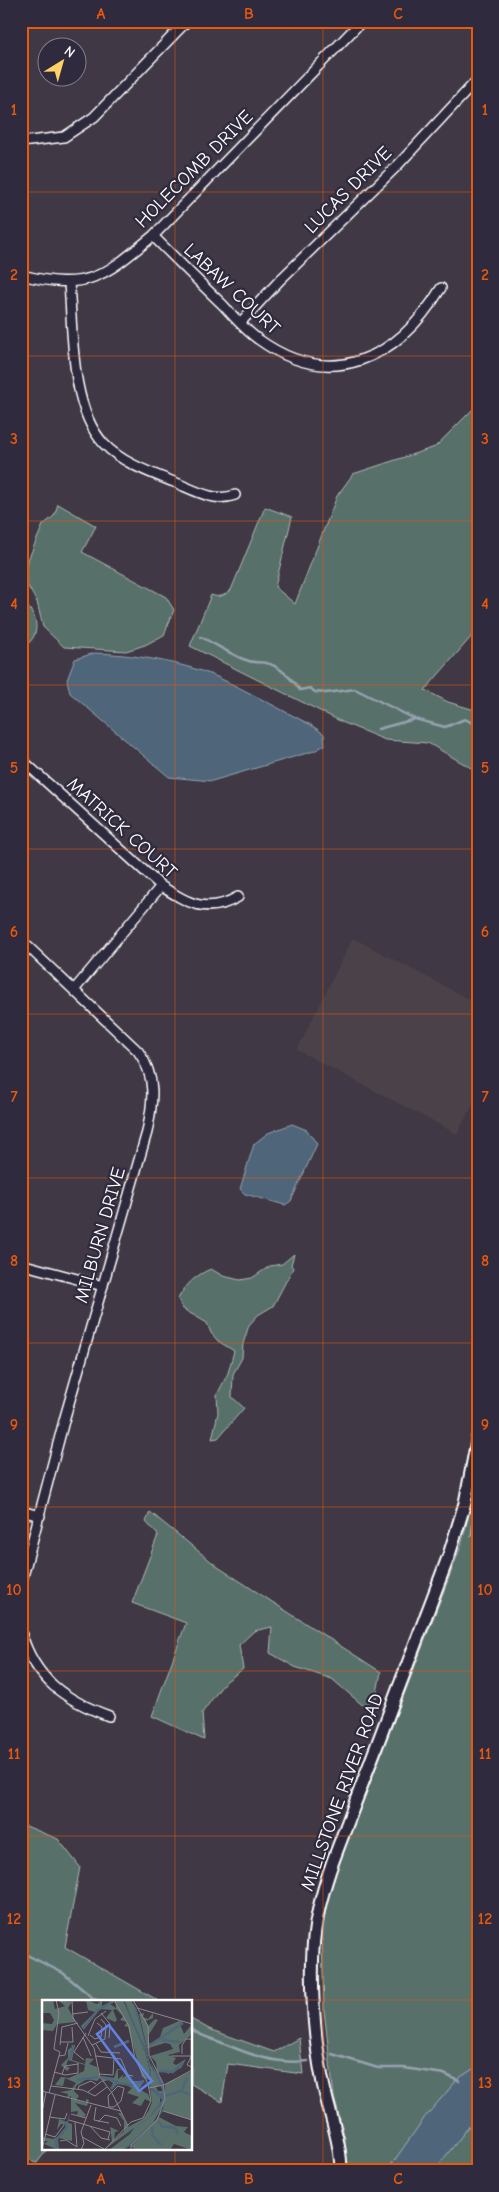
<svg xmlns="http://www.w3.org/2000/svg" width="499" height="2192" font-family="'Comic Neue',sans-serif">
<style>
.built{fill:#4c4249}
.green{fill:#59706b;stroke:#acb8b5}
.water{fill:#4f667a;stroke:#95a3af}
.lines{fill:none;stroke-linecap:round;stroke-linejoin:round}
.stream{stroke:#95a3af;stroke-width:2.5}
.minor-casing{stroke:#fff;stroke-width:12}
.secondary-casing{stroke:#fff;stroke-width:15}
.minor{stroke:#2f2a3d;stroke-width:9}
.secondary{stroke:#2f2a3d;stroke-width:11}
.grid{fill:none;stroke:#e8590c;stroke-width:1;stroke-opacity:0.55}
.labels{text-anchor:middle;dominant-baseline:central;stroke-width:4.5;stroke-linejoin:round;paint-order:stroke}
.street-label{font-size:19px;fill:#fff;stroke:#2f2a3d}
.inset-river{fill:none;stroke:#4f667a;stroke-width:2.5}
.inset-road{fill:none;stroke:#8c888f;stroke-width:1}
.view{fill:#6183e4;fill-opacity:0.15;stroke:#6183e4;stroke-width:2.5}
.inset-edge{fill:none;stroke:#fff;stroke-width:2.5}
.neatline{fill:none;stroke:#e8590c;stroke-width:2}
.grid-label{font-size:16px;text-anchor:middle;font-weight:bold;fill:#e8590c}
</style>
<rect width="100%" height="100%" fill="#403844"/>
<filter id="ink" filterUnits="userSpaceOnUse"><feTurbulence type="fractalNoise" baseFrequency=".02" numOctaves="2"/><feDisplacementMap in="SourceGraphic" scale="10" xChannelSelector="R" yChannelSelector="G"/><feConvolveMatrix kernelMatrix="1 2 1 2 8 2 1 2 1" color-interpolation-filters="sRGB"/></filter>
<g filter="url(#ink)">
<!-- built -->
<path class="built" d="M353 938 478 1004V1095L457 1134 297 1050Z"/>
<!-- green -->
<path class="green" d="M478 404V629L425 690 448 702 478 711V772L428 743 385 740 344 723 190 646 211 595C219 598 224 596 231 590L265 507 292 517 275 587 295 604 337 496 353 474 435 447Z
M58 504 96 526 82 552 166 597 174 610 164 635 145 645 126 651 64 647 43 627 37 602 26 583 28 560 43 525 54 516Z
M21 601C39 613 43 638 21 648Z
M294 1254 291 1265 293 1268 273 1306 258 1315 249 1325 243 1344 242 1358 233 1374 232 1397 244 1408 218 1438 212 1439 218 1413 217 1395 228 1373 234 1351 218 1341 211 1333 207 1323 183 1309 178 1299C184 1286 197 1274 211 1269L223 1276 240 1280 252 1278 270 1266 282 1264Z
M476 1486 471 1537 478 1497V2066L459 2078 425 2117 387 2171H345V2138L334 2097 324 2010 322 1937 328 1893 461 1546Z
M150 1512 218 1567 381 1672 376 1698 367 1709 332 1679 295 1667 270 1653 272 1627 254 1631 239 1645 243 1669 224 1683 202 1713 204 1740 152 1716 186 1623 132 1603 158 1535 146 1522Z
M21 1824 58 1839 80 1867 65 1947 159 2001H44V2148H48L37 2163 33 2162 21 2152Z
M191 2019 209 2029 274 2052 299 2038 303 2074 228 2064 222 2102 191 2084Z
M478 2119V2171H434L470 2125Z"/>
<!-- water -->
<path class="water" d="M95 653C131 654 182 662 215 676 248 691 279 709 311 725L324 734 325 745 314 751 212 781 169 777 70 693 67 680 75 659Z
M292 1124 307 1130 317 1144 291 1201 285 1205 245 1194 240 1189 254 1144 268 1133Z
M478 2066V2119L470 2125 434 2171H387L425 2117 459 2078Z"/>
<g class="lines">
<!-- stream -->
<path class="stream" d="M201 637C215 644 229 653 243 659 254 664 257 661 266 663 279 665 293 680 300 690L310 688 315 692 326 693 355 689 415 719 445 727 465 719 478 726
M378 729 415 719
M21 1952 63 1973 94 1999 99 2001
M191 2029C200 2036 210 2038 220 2042 248 2054 276 2065 308 2061
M332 2054 378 2068H404L444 2074 459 2081"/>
<defs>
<path id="minor" d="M21 142 64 137 94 117 187 21
M153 236C176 259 199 282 223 305 234 317 245 330 258 339 331 392 398 359 441 288
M21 275C88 291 102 278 153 236L362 21
M69 283C73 331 70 408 104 444 122 463 151 473 174 482 194 490 215 503 235 495
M240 323 280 280 397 166 478 79
M21 759 161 886C188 903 207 915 238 897
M21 940 138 1051C157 1077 153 1102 147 1132L65 1417 21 1584
M74 990 161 886
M21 1264 103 1286
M21 1511 40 1516
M21 1632C35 1680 65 1700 109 1716"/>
<path id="secondary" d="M341 2171C341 2140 327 2108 322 2078 314 2038 309 1971 315 1930 318 1906 325 1884 333 1861L449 1555 465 1503 478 1436"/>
</defs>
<!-- minor casing -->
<use href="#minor" class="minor-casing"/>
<!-- secondary casing -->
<use href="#secondary" class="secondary-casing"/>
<!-- minor -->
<use href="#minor" class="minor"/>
<!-- secondary -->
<use href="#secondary" class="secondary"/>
</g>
</g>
<!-- grid -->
<path class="grid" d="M175 21V2001M323 21V2171M21 192H478M21 356H478M21 521H478M21 685H478M21 849H478M21 1014H478M21 1178H478M21 1343H478M21 1507H478M21 1671H478M21 1836H478M21 2000H478M175 2148V2171"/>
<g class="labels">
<!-- street labels -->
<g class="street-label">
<text transform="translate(194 169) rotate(-45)">HOLECOMB DRIVE</text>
<text transform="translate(348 190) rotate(-45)">LUCAS DRIVE</text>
<text transform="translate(232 289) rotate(43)">LABAW COURT</text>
<text transform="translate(122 828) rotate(42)">MATRICK COURT</text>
<text transform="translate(100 1235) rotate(-74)">MILBURN DRIVE</text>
<text transform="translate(342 1792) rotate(-70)">MILLSTONE RIVER ROAD</text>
</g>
</g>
<!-- overview -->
<g transform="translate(42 2000)">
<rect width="150" height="150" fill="#403844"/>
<path d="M0 0H11L13 9 23 6 16 0 30 2 26 8 34 22 15 24 11 31 0 30V23L10 24 12 20 8 13H0ZM44 0 55 4 60 0V6L70 1 73 2 68 4 74 8 73 0H81L103 52 108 71 107 80 100 77 86 27 82 26 85 22 78 20 81 16 74 9 71 10 75 20 73 22 64 18 70 10 58 9 41 29 39 26 53 12 46 10ZM82 0H89L96 14 108 64 120 85 114 87 116 91H122V103L111 123 87 145 81 150H67L88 134 92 128 62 150 70 142 68 127 77 131 73 132 72 140 82 131V121L76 113H79L86 127 101 119 107 110 110 102 108 89 118 96V103L108 117 94 127 108 117 120 102V95L108 87 109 73 104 50ZM102 13 101 17 106 19 111 13V18L104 21 106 26 113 19 116 20 106 36 108 46 118 37 121 28 137 21 141 22 138 24 142 34 150 24 148 36 137 45 138 52 126 55 134 58 131 63 134 65 144 59 139 68 126 74 123 70 115 73 114 62 108 56 131 49 128 44 123 43 107 48 106 52 97 14ZM28 45H33L30 60 43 64 44 58 52 59 47 64 55 67 58 78 55 81 45 79 34 86 32 91 37 96 34 100 44 103V99L47 100 45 106 33 103 44 115 42 117 35 115 36 111 29 112V96L25 98 26 94 18 92 29 90 34 83 23 78 21 86 13 85 19 77 27 78 42 71 43 65 26 60 24 66 28 68 25 71 19 65 26 58V50L31 46ZM75 69 84 70H76V79L82 74 80 78 85 75 88 81H102L97 89 106 94 109 102 103 99 99 106 90 103 97 97 85 93 90 88 82 84 76 83 68 89 71 83 66 80 61 82 59 76 72 78ZM150 71V120L121 111 123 84ZM28 113 26 123 30 124V141L16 138 17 150 2 144 6 141H0V137L11 139 21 134 24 125 19 124 15 130 17 119 25 122ZM117 117 134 126 146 127 142 132 150 136V150L132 144 128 150H93L89 146Z" fill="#59706b"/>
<path d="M81 0 92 21 104 50 109 73V88L122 95 109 64 90 0 95 10 109 63 120 81 123 99 121 111 114 121 88 146 81 150 114 120 121 108 122 96 119 105 108 117 65 150 107 117 120 100 107 88 108 71 103 52Z" fill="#4f667a"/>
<path class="inset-river" d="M41 29 56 10 70 2M120 40 138 42M108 45 141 23M72 47 87 41M27 60 32 45M117 71 131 72 141 63M60 77 76 82M35 80 56 77M69 89 75 83 90 85 102 81M139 92 145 78M123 96 138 91 150 95M116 121 120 126 133 128 136 134M110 127 111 136 119 145M15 150 14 140 25 127 23 122"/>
<path class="inset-road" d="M30 0 31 18 52 48 58 77 70 93 86 126M95 8 150 24M59 13 68 24 67 38M30 14 46 12M48 35 53 39 59 37 60 27 55 23M46 36 53 19 64 11M41 37 49 56M18 42H31L30 27M54 44 59 52 78 53M18 45 20 27 36 23M50 45 63 39 64 25 59 19M140 54V45L144 39H150M150 55 145 65 150 67M17 56 23 55 26 43M54 56 79 59 86 75 91 76M129 56H150M42 60 32 52 44 33M12 72 23 75 36 73V63M20 74 23 66 36 64M57 74 71 75 72 58M9 86 41 90 53 96 65 87M76 86 82 88 79 101 72 107H67L66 96ZM107 88 122 85 150 70M36 90 37 86 49 81 54 84M0 91 79 111M46 92 60 81M7 93 18 52 12 49 17 13 14 0M54 107 52 120 67 123M1 108 4 92M121 111 150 120M29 114 44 118M7 117 23 119 25 113M27 120 68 132 66 139M33 122 35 147M56 122 63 115 75 118 79 126M48 126 59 138 68 140M3 134 13 137 22 125M40 137 62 149M18 141 24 140 35 147M0 150 13 95M39 150 42 143 39 132 49 105M62 150 89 122 101 118 109 101 106 84 93 59 87 26 72 0M89 150V145L115 120 123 99 121 83 107 55 106 26 91 0"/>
<path class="view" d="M67 25 110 81 97 91 55 34Z"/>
<rect width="150" height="150" class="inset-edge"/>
</g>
<!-- margin -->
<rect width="499" height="2192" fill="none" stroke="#2f2a3d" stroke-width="55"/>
<!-- north arrow -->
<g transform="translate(62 62) rotate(37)"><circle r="24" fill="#2f2a3d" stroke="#827f8b"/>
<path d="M0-4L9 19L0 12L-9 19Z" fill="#ffd166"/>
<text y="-8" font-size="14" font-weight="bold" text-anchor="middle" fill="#ffffff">N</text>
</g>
<rect x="28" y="28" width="444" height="2136" class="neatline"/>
<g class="grid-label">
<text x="101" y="19">A</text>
<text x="249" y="19">B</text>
<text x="398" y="19">C</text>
<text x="14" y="115">1</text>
<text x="485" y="115">1</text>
<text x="14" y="280">2</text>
<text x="485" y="280">2</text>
<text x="14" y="444">3</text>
<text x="485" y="444">3</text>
<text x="14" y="609">4</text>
<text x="485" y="609">4</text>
<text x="14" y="773">5</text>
<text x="485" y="773">5</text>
<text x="14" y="937">6</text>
<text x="485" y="937">6</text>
<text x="14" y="1102">7</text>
<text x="485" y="1102">7</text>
<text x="14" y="1266">8</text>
<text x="485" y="1266">8</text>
<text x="14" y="1430">9</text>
<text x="485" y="1430">9</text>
<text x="14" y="1595">10</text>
<text x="485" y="1595">10</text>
<text x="14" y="1759">11</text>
<text x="485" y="1759">11</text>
<text x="14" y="1924">12</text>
<text x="485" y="1924">12</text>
<text x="14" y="2088">13</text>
<text x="485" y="2088">13</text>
<text x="101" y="2184">A</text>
<text x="249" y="2184">B</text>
<text x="398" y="2184">C</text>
</g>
</svg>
